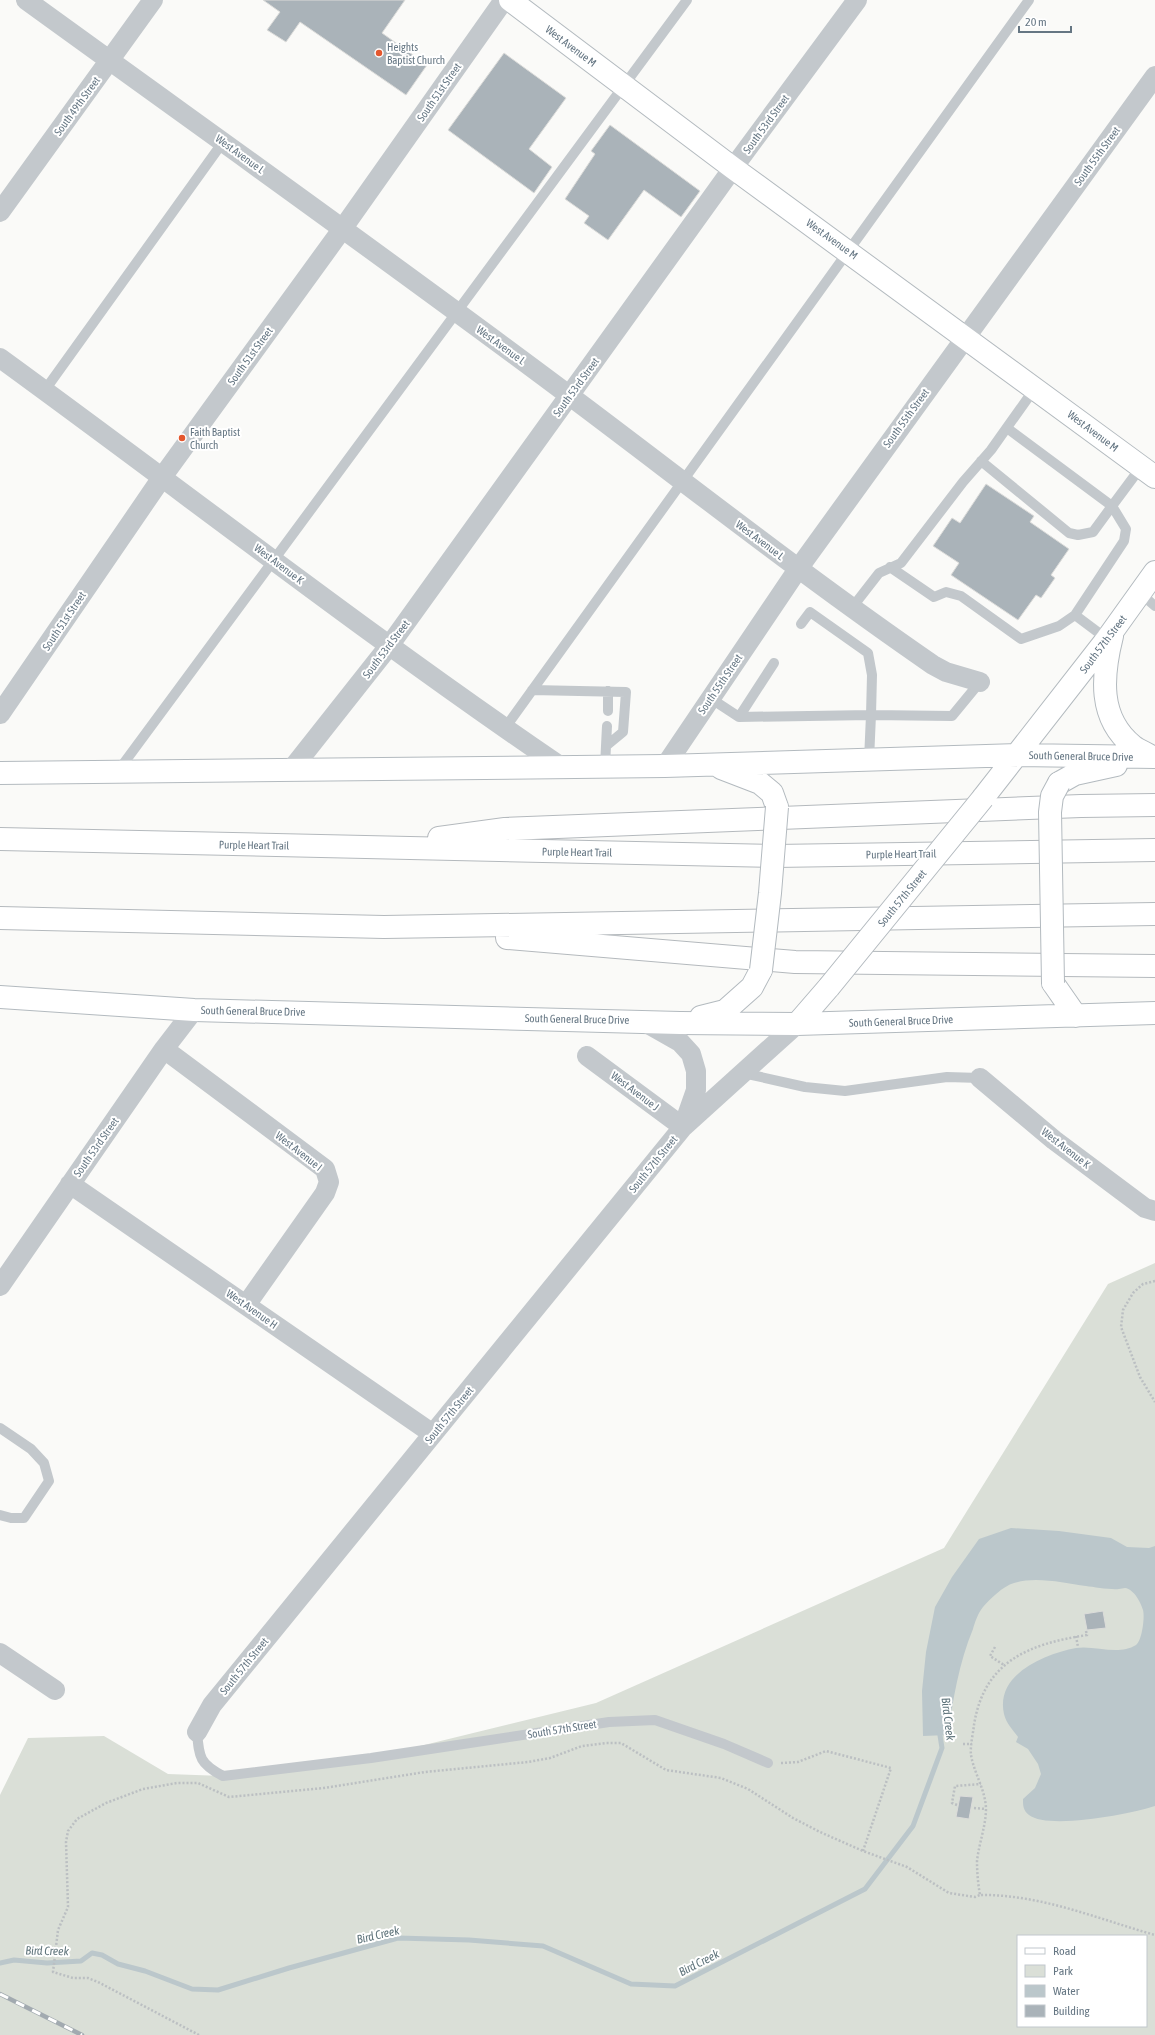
<svg xmlns="http://www.w3.org/2000/svg" width="1155" height="2035" font-family="'Asap Condensed',sans-serif">
<style>
.green{fill:#dadfd7;fill-rule:evenodd}
.water{fill:#bbc7cb}
.lines{fill:none;stroke-linecap:round;stroke-linejoin:round}
.stream{stroke:#bbc7cb;stroke-width:5}
.building{fill:#aab3b9;stroke:#dcdcda}
.secondary-casing{stroke:#b3babf;stroke-width:24}
.highway-casing{stroke:#b4b9bd;stroke-width:24}
.path{stroke:#bbbfc2;stroke-width:2.5;stroke-dasharray:2 2;stroke-linecap:butt}
.lane{stroke:#c3c8cc;stroke-width:10}
.street{stroke:#c3c8cc;stroke-width:20}
.secondary{stroke:#fff;stroke-width:22}
.highway{stroke:#fff;stroke-width:22}
.rail-casing{stroke:#a2aab0;stroke-width:4.5}
.rail{stroke:#fff;stroke-width:3;stroke-dasharray:9;stroke-linecap:butt}
.secondary-bridge-casing{stroke:#b3babf;stroke-width:24;stroke-linecap:butt}
.secondary-bridge{stroke:#fff;stroke-width:22}
.poi-dot{fill:#e4572e;stroke:#fff;stroke-width:1.5}
.labels{text-anchor:middle;dominant-baseline:central;stroke-width:4;stroke-linejoin:round;paint-order:stroke}
.street-label{font-size:11px;fill:#657683;stroke:#fff}
.poi-label{font-size:11px;fill:#657683;stroke:#fff;text-anchor:start}
.water-label{font-size:12px;font-style:italic;fill:#60757c;stroke:#fff}
</style>
<rect width="100%" height="100%" fill="#fafaf8"/>
<!-- green -->
<path class="green" d="M1155 1263V2035H0V1795L28 1738 104 1736 168 1774 223 1776 371 1758 596 1703 944 1548 1108 1284ZM1018 1936H1146V2026H1018Z"/>
<!-- water -->
<path class="water" d="M1011 1528 1059 1531 1111 1538 1127 1547 1149 1548 1155 1546V1806C1131 1814 1048 1830 1029 1815 1023 1810 1023 1806 1023 1799L1035 1788 1041 1774 1038 1764 1028 1749 1016 1742 1018 1737C1013 1730 1006 1723 1004 1714 995 1674 1045 1654 1076 1648 1095 1645 1118 1656 1136 1645 1142 1641 1145 1617 1143 1610 1141 1603 1134 1589 1125 1588 1123 1588 1121 1589 1119 1589 1111 1590 1094 1587 1086 1586 1064 1583 1036 1576 1014 1583 1003 1586 990 1599 983 1607 978 1613 975 1622 973 1629 959 1663 953 1699 948 1735L923 1736 922 1691 926 1652 935 1607 952 1577 979 1539Z"/>
<g class="lines">
<!-- stream -->
<path class="stream" d="M0 1963 14 1960 47 1963 81 1961 92 1953 102 1955 118 1964 145 1971 192 1989 218 1990 289 1968 398 1938 469 1940 543 1946 631 1984 675 1986 865 1889 913 1826 942 1748 939 1729"/>
</g>
<!-- building -->
<path class="building" d="M263 0H405L382 33 427 65 406 95 300 22 286 42 267 30 280 12Z
M504 53 566 98 529 149 552 167 534 193 448 130Z
M610 125 700 191 681 217 644 190 608 240 584 223 589 216 565 199 595 154 591 151Z
M986 484 1034 516 1030 522 1069 549 1051 575 1055 578 1041 598 1036 595 1018 620 951 575 959 563 933 546 952 518 960 523Z
M1103 1611 1106 1628 1087 1630 1084 1614Z
M960 1796 973 1797 969 1819 956 1817Z"/>
<g class="lines">
<defs>
<path id="secondary" d="M510 0 733 168 1155 477
M1112 636C1102 676 1098 718 1133 746 1138 750 1146 753 1152 757
M721 768 760 783 772 793 777 807
M0 773 665 766 1018 755 1155 757
M1059 783 1075 774 1116 765
M983 798 1107 639 1155 572
M1053 983 1076 1016
M0 997 194 1010 680 1023 797 1024 1155 1013
M701 1017 725 1011 752 987 761 970
M797 1024 829 987"/>
<path id="highway" d="M439 838 505 829 1081 806 1155 805
M0 839 775 856 1155 850
M0 918 384 927 1155 914
M507 938 795 962 1155 966"/>
</defs>
<!-- secondary casing -->
<use href="#secondary" class="secondary-casing"/>
<!-- highway casing -->
<use href="#highway" class="highway-casing"/>
<!-- path -->
<path class="path" d="M1155 1281 1143 1284 1133 1293 1123 1310 1121 1327 1140 1377 1155 1402
M1086 1631 1087 1635C1029 1644 984 1661 974 1725 973 1734 970 1746 971 1755 974 1773 985 1789 986 1808 986 1826 979 1843 977 1861 977 1872 978 1884 980 1895 1040 1894 1098 1919 1155 1935
M1076 1636 1078 1647
M995 1647 990 1656 1004 1665
M963 1744H972
M781 1763 798 1762 826 1751 891 1768 863 1851
M957 1805 952 1803 955 1786 981 1784
M974 1808 986 1809
M199 2035 98 1982 88 1978H73L53 1972 58 1930 68 1907 66 1842 68 1831 77 1819 106 1803 143 1789 177 1783H198L229 1797 324 1788 425 1772 528 1762 550 1758 582 1746 606 1743H621L666 1770 721 1778 748 1789 793 1818 820 1832 863 1851 907 1867 949 1893 975 1897 980 1895"/>
<!-- lane -->
<path class="lane" d="M45 390 223 142
M1007 428 1112 506 1141 467
M981 461 1069 533 1078 535 1093 532 1112 506 1126 529 1124 541 1075 615
M890 567 934 597 946 592 961 596 1021 639 1059 626 1075 615 1107 639
M1140 593 1155 606
M851 609 879 573 901 563 963 482 991 450 1035 388
M801 624 810 612 868 653 872 675 871 715 952 716 980 682
M532 690 626 692 623 732 606 746
M710 698 739 717 871 715 869 760
M608 711V691
M739 717 774 663
M505 728 1029 0
M605 766 607 726
M118 771 687 0
M743 1073 805 1087 845 1091 947 1077 980 1078
M0 1428 31 1449 44 1463 49 1481 24 1518H11L0 1515
M197 1732C199 1758 200 1764 223 1776L371 1758 609 1722 655 1720 724 1744 768 1763"/>
<!-- street -->
<path class="street" d="M26 0C208 132 390 261 570 396 690 486 808 579 933 665L946 672 980 682
M0 212 153 0
M0 358C187 494 369 636 560 766
M0 714 163 476 343 228 504 0
M665 766 798 569 1155 76
M291 770 389 646 733 168 857 0
M164 1049 325 1169 329 1182 325 1193 246 1305
M587 1056 683 1127 696 1090V1071L691 1054 680 1042 643 1021
M980 1078 1054 1140 1145 1208 1155 1211
M70 1184 433 1434
M0 1286 164 1049 194 1010
M0 1653 55 1690
M197 1732 212 1705 683 1127 797 1024"/>
<!-- secondary -->
<use href="#secondary" class="secondary"/>
<!-- highway -->
<use href="#highway" class="highway"/>
<defs>
<path id="rail" d="M0 1994 82 2035"/>
</defs>
<!-- rail casing -->
<use href="#rail" class="rail-casing"/>
<!-- rail -->
<use href="#rail" class="rail"/>
<defs>
<path id="secondary-bridge" d="M761 970 770 893 777 807
M1053 983 1050 812 1052 796 1059 783
M829 987 983 798"/>
</defs>
<!-- secondary-bridge casing -->
<use href="#secondary-bridge" class="secondary-bridge-casing"/>
<!-- secondary-bridge -->
<use href="#secondary-bridge" class="secondary-bridge"/>
</g>
<!-- markers -->
<g class="poi-dot">
<circle cx="379" cy="53" r="4"/>
<circle cx="182" cy="438" r="4"/>
</g>
<g class="labels">
<!-- street labels -->
<g class="street-label">
<text transform="translate(571 46) rotate(37)">West Avenue M</text>
<text transform="translate(439 92) rotate(-55)">South 51st Street</text>
<text transform="translate(77 106) rotate(-54)">South 49th Street</text>
<text transform="translate(766 124) rotate(-54)">South 53rd Street</text>
<text transform="translate(240 154) rotate(36)">West Avenue L</text>
<text transform="translate(1097 156) rotate(-54)">South 55th Street</text>
<text transform="translate(832 239) rotate(36)">West Avenue M</text>
<text transform="translate(501 345) rotate(36)">West Avenue L</text>
<text transform="translate(250 356) rotate(-54)">South 51st Street</text>
<text transform="translate(576 387) rotate(-54)">South 53rd Street</text>
<text transform="translate(906 418) rotate(-54)">South 55th Street</text>
<text transform="translate(1093 431) rotate(37)">West Avenue M</text>
<text transform="translate(760 540) rotate(37)">West Avenue L</text>
<text transform="translate(279 564) rotate(37)">West Avenue K</text>
<text transform="translate(64 621) rotate(-56)">South 51st Street</text>
<text transform="translate(1103 644) rotate(-53)">South 57th Street</text>
<text transform="translate(386 649) rotate(-53)">South 53rd Street</text>
<text transform="translate(720 684) rotate(-56)">South 55th Street</text>
<text transform="translate(1081 756) rotate(1)">South General Bruce Drive</text>
<text transform="translate(254 845) rotate(1)">Purple Heart Trail</text>
<text transform="translate(577 852) rotate(1)">Purple Heart Trail</text>
<text transform="translate(901 854) rotate(-1)">Purple Heart Trail</text>
<text transform="translate(902 898) rotate(-51)">South 57th Street</text>
<text transform="translate(253 1011) rotate(1)">South General Bruce Drive</text>
<text transform="translate(577 1019) rotate(1)">South General Bruce Drive</text>
<text transform="translate(901 1021) rotate(-2)">South General Bruce Drive</text>
<text transform="translate(635 1091) rotate(37)">West Avenue J</text>
<text transform="translate(96 1147) rotate(-55)">South 53rd Street</text>
<text transform="translate(1066 1148) rotate(38)">West Avenue K</text>
<text transform="translate(299 1151) rotate(38)">West Avenue I</text>
<text transform="translate(653 1164) rotate(-51)">South 57th Street</text>
<text transform="translate(252 1309) rotate(35)">West Avenue H</text>
<text transform="translate(449 1415) rotate(-51)">South 57th Street</text>
<text transform="translate(244 1666) rotate(-51)">South 57th Street</text>
<text transform="translate(562 1729) rotate(-9)">South 57th Street</text>
</g>
<!-- poi labels -->
<g class="poi-label">
<text x="387" y="47">Heights<tspan x="387" dy="13">Baptist Church</tspan></text>
<text x="190" y="432">Faith Baptist<tspan x="190" dy="13">Church</tspan></text>
</g>
<!-- water labels -->
<g class="water-label">
<text transform="translate(948 1719) rotate(83)">Bird Creek</text>
<text transform="translate(378 1935) rotate(-13)">Bird Creek</text>
<text transform="translate(47 1951) rotate(1)">Bird Creek</text>
<text transform="translate(699 1963) rotate(-27)">Bird Creek</text>
</g>
</g>
<!-- legend -->
<rect x="1017" y="1935" width="130" height="92" fill="#ffffff" stroke="#c1c8cd"/>
<rect x="1025" y="1948" width="20" height="6" fill="#ffffff" stroke="#c1c8cd"/>
<text x="1053" y="1955" font-size="12" fill="#657683">Road</text>
<rect x="1025" y="1965" width="20" height="12" fill="#dadfd7" stroke="#c1c8cd"/>
<text x="1053" y="1975" font-size="12" fill="#657683">Park</text>
<rect x="1025" y="1985" width="20" height="12" fill="#bbc7cb" stroke="#c1c8cd"/>
<text x="1053" y="1995" font-size="12" fill="#657683">Water</text>
<rect x="1025" y="2005" width="20" height="12" fill="#aab3b9" stroke="#c1c8cd"/>
<text x="1053" y="2015" font-size="12" fill="#657683">Building</text>
<!-- scale -->
<path d="M1019 26v6h52v-6" fill="none" stroke="#657683" stroke-width="2"/>
<text x="1025" y="26" font-size="12" fill="#657683" stroke="#ffffff" stroke-width="3" paint-order="stroke">20 m</text>
</svg>
